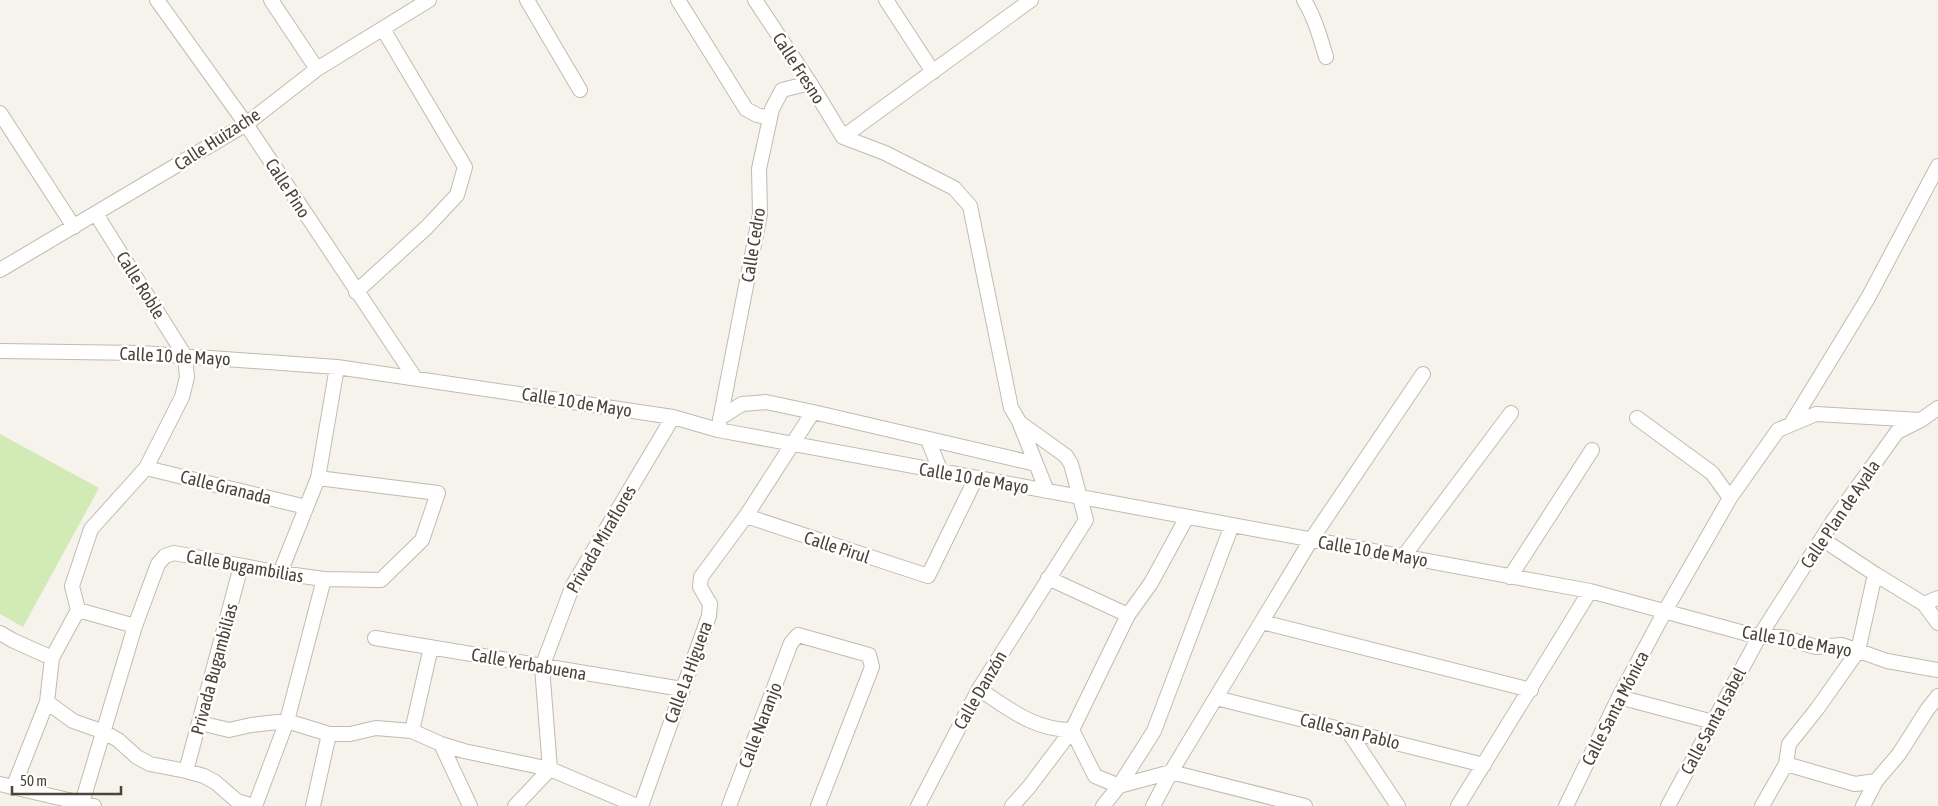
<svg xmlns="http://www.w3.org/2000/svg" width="1938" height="806" font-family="'Asap Condensed',sans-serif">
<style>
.green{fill:#d2eab5}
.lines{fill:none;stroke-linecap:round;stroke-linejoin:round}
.street-casing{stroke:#c2bbae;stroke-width:16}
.street{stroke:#fff;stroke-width:14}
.labels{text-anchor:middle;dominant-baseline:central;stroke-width:5;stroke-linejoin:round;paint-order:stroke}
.street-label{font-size:18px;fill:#4b4439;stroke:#fff}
</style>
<rect width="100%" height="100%" fill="#f6f3ec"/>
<!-- green -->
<path class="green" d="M0 434 99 488 23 627 0 614Z"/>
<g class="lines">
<defs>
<path id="street" d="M157 0 246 124 415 378
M271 0 317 69
M527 0 580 90
M678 0 746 109 757 115 770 118
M755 0 810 83 843 137
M886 0 933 72
M1304 0C1315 18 1320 37 1326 57
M0 113 74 227
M843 137 885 153 954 188 970 206 1011 408 1020 423 1066 456 1071 464 1086 520 979 689 918 806
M843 137 1031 0
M0 270 246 124 317 69 429 0
M356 292 427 227 457 195 465 167 383 29
M0 351 142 353 337 367 673 417 718 430 1590 591 1759 637H1782L1816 647 1842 645 1887 661 1938 670
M720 418 742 404 766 402 813 412
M1637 418 1712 473 1730 498
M1020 424 1047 491
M1791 424 1868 298 1938 166
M718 430 760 214 759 169 772 109 782 90 810 83
M928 440 941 472
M146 468 306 507
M746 516 928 576 976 478
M1403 557 1511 413
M280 573 318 478 337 367
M1875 574 1924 604 1938 623
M1510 577 1592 450
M1048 578 1128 615
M1924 604 1938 598
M78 610 135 626
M1262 622 1531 690
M0 633 12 640 52 658
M375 638 682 689
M979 689C1009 709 1034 730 1072 730
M1619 697 1713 722
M1216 698 1484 765
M47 702 73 721 104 732 118 740 137 757 150 764 186 771 204 776 215 782 237 801 253 806
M200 723 229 730 251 725 287 721 329 734H350L376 728 412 731 441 744 464 751 550 769 637 806
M1072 730 1095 776 1119 786 1171 772 1305 806
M412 731 431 647
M1348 731 1398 806
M441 744 470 806
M1786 764 1855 784 1876 781
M186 771 241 566
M0 784 94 806
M13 788 47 702 52 658 78 610 72 586 91 529 146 468 182 397 187 377 185 356 96 214
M82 803 135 626 158 564 165 556 174 553 280 573 324 579 381 580 422 540 438 493 318 478
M255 806 287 721 324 579
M313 806 329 734
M515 806 550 769 542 667 573 585 673 417
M641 806 709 616 710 604 700 587 701 577 746 516 813 412 1036 464
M729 806 791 643 798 635 869 655 872 667 818 806
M1012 806 1029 787 1072 730 1128 615 1151 583 1187 517
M1103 806 1119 786 1154 731 1232 525
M1153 806 1171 772 1311 540 1423 374
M1458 806 1590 591
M1566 806 1619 697 1665 611 1730 498 1778 430 1816 414 1921 420
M1668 806 1759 637 1833 521 1897 432 1921 420 1938 408
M1762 806 1786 764 1789 744 1817 709 1858 651 1875 574 1822 539
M1863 806 1876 781 1899 754 1927 710 1938 696"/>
</defs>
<!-- street casing -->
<use href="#street" class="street-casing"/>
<!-- street -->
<use href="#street" class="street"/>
</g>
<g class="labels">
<!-- street labels -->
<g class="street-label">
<text transform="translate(799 68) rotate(57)">Calle Fresno</text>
<text transform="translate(217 139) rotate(-33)">Calle Huizache</text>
<text transform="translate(288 188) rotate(57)">Calle Pino</text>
<text transform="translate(753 245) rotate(-81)">Calle Cedro</text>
<text transform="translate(141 285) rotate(58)">Calle Roble</text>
<text transform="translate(175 356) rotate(3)">Calle 10 de Mayo</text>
<text transform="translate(577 402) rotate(9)">Calle 10 de Mayo</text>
<text transform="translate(974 478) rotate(10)">Calle 10 de Mayo</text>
<text transform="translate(226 487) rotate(14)">Calle Granada</text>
<text transform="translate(1840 514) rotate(-56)">Calle Plan de Ayala</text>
<text transform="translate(601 539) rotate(-60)">Privada Miraflores</text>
<text transform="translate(837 547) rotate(18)">Calle Pirul</text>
<text transform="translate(1373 551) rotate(10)">Calle 10 de Mayo</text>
<text transform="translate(245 566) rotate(10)">Calle Bugambilias</text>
<text transform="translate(1797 641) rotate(10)">Calle 10 de Mayo</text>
<text transform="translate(529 664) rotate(10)">Calle Yerbabuena</text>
<text transform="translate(214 669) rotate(-75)">Privada Bugambilias</text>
<text transform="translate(688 672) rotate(-70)">Calle La Higuera</text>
<text transform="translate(980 690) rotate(-60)">Calle Danzón</text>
<text transform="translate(1615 708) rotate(-63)">Calle Santa Mónica</text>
<text transform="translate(1713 721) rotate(-62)">Calle Santa Isabel</text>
<text transform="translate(760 725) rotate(-69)">Calle Naranjo</text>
<text transform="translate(1350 731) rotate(14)">Calle San Pablo</text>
</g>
</g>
<!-- scale -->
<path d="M12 786v8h109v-8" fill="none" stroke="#4b4439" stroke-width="2.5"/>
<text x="20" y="786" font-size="15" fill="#4b4439" stroke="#ffffff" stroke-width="4" paint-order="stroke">50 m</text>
</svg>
